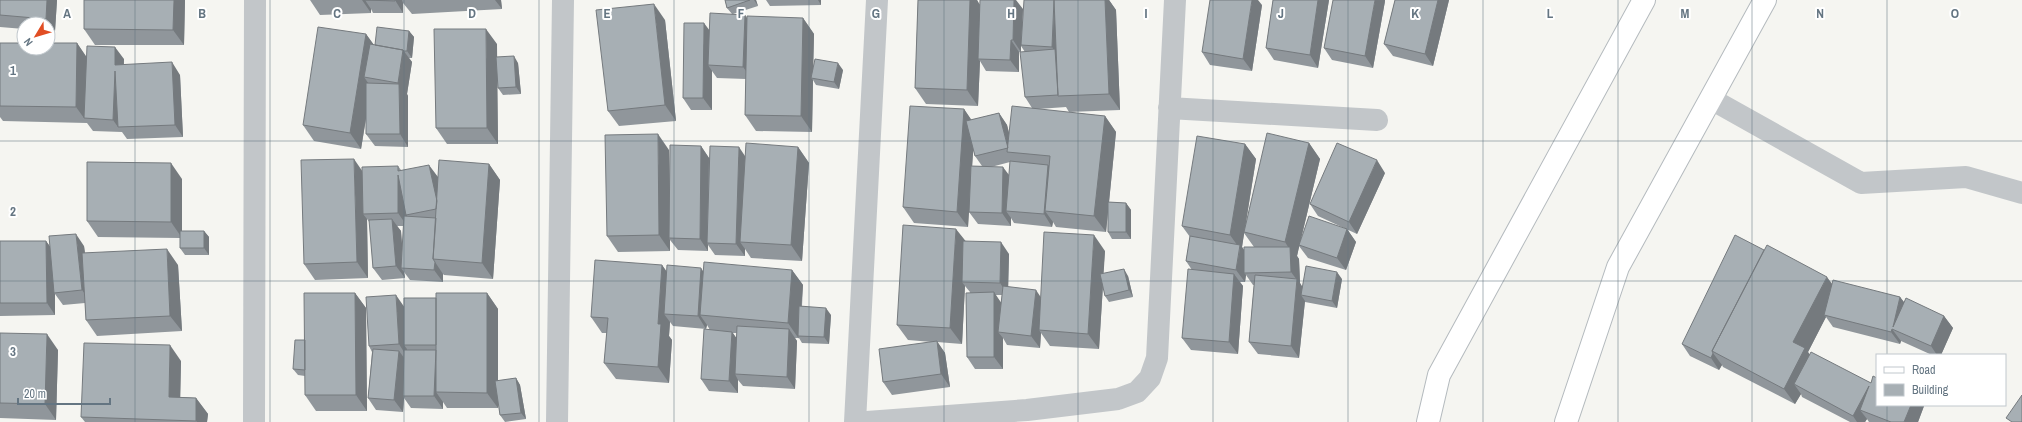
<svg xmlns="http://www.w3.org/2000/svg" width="2022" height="422" font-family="'Archivo Narrow',sans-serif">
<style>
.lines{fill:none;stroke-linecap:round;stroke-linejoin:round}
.secondary-casing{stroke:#b4babe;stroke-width:24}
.street{stroke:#c2c6c9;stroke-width:22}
.secondary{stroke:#fff;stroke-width:22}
.wall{fill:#90969b;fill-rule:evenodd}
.shaded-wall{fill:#757a7e}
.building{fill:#a7afb4;stroke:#757a7e}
.grid{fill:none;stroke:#647582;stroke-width:1;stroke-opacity:0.55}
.grid-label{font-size:13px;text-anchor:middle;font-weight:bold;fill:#647582;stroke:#fff;stroke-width:4;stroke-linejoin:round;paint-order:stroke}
</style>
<rect width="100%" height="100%" fill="#f5f5f1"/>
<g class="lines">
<defs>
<path id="secondary" d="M1428 422 1439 375 1644 0
M1566 422 1618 267 1765 0"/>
</defs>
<!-- secondary casing -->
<use href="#secondary" class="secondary-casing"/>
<!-- street -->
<path class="street" d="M1711 99 1861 183 1966 177 2022 193
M1169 108 1377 120
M254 422 255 0
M557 422 563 0
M855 422 877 0
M867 422 1027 410 1118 399 1137 392 1150 378 1157 358 1175 0"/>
<!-- secondary -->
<use href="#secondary" class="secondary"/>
</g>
<!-- wall -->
<path class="wall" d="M0 0H57L55 31 48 30V24H24V29L0 27Z
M185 0 184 45H95L84 29Z
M310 0H501L502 9 412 14 403 3V13H373L371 9V13L320 15Z
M725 0H756L758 6 733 14 747 18H803L814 34 813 69 843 70 839 89 816 85 813 80 812 132 756 131 745 115 746 79 717 78 712 71V110H691L683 98 709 30 732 14 727 8Z
M766 0H821V5L770 6Z
M918 0H977L979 4 1023 9 1022 24 1054 0H1109L1116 10 1120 110 1069 112 1066 107 1038 109 1105 116 1116 132 1109 202 1126 203 1131 210V239H1112L1108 232V211L1106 232 1056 227 1053 222 1052 227 1014 223 1011 218V226L978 224 969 212V206L968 227 914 223 903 207 964 109 971 120 999 113 1007 125 1009 133 1032 108 1025 97V52L1021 46V52H1019V72L986 71 980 61 978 106 926 104 915 88ZM973 148 975 156 982 166H972ZM1010 162 1009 175 991 167Z
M1273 0H1329L1318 68 1274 60 1266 48Z
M1395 0H1449L1433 66 1393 56 1384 44Z
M1385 1 1373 68 1332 60 1324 48Z
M1262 5 1252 71 1210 65 1202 52Z
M665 20 676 121 619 126 608 111Z
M409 31 414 37 412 58H409L412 62 407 94 408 96V147L375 146 366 134V119L361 149 314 141 303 125 366 34 374 45H375Z
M0 43H77L86 57 124 59V64L180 75 183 137 127 139 122 132 93 131 87 123 3 121 0 117Z
M497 44V57L518 63 521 94 503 95 498 88 497 76 498 144H447L436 128Z
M1309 143 1320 159 1300 243 1347 229 1356 242 1346 270 1308 258 1299 246 1297 256 1299 259 1300 283 1302 287 1342 279 1337 308 1305 302V301L1299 358 1258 354 1249 342 1254 285H1253L1246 275 1245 282H1240L1243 286 1238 354 1191 350 1182 338 1192 270 1186 261 1190 237 1182 226 1245 144 1256 159 1246 222ZM1244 233 1254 247 1244 250 1242 247Z
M701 146 709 158 746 157 798 147 809 163 802 261 751 258 745 249V256L715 255 708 245V251L678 250 670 240V251L618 252 607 236 669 150 670 200Z
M489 164 500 180 493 279 444 275 443 274V282L410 280 404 272 405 278 382 280 373 268 370 223 367 219 368 278 315 280 304 264 398 166 401 170 438 177V179ZM397 226H404L402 250 401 231Z
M1385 173 1357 234 1318 216 1310 204Z
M182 179V231H204L209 237V255H185L180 248V238L98 237 87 221Z
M0 241H46L50 247 84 246 85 253 178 265 182 331 97 336 86 320 85 303 63 305 55 294V315L0 316Z
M965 241 1009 254 1008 287 1041 297 1105 251 1103 274 1128 276 1133 297 1109 302 1105 296 1103 286 1099 349 1050 346 1041 333 1040 348 1007 345 1003 338V369H975L967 357 970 292 965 286 962 344 937 342 945 353 950 387 892 395 883 382 932 342 908 340 897 325ZM995 295H1002L1001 303Z
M662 265 667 272 792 270 803 285 802 306 831 315 829 344 802 343 799 338H795L797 341 795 389 743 386 738 380V393L709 391 701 379 710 330 707 325 706 329 673 326 670 322 669 336 672 340 669 383 616 379 604 363 607 333H602L591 317ZM733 333H737L736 338Z
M1832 284 1900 297 1904 302 1944 316 1953 328 1941 355H1932L1901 341 1900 344 1833 327 1826 317 1808 352 1809 354 1871 383 1924 406 1918 422H1869L1867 419 1865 422H1850L1802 397 1801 394 1795 404 1723 367 1722 365 1719 370 1690 356 1682 344Z
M355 293 366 308 367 411H316L305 395V376L298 375 293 369 305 340Z
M487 293 498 309V381L516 378 520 385 526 419 505 422 500 415 498 402V408H447L443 402V409L411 408 404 398 403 412 376 410 368 398 372 352 369 346 404 306 436 298Z
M0 333 58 350 56 420 0 418Z
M181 361 180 397 196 398 208 414 207 422H85L81 417Z"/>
<!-- shaded-wall -->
<path class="shaded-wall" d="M47 0H57L55 31 46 19Z
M174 0H185L184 45 173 30Z
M362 0H371H365L371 9V13Z
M395 0H402L403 3V13Z
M495 0H501L502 9Z
M754 0H756L758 6Z
M818 0H821V5Z
M970 0H977L981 7 978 59 980 61 978 106 967 90Z
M1014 0H1016L1023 9 1021 45V52L1013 40Z
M1055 0 1058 95 1055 52 1052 47Z
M1105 0H1109L1116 10 1120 110 1109 94Z
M1252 0H1258L1262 5 1252 71 1243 59Z
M1318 0H1329L1318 68 1310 55Z
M1375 0H1385V1L1373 68 1365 56Z
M1438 0H1449L1433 66 1425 54Z
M654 4 665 20 676 121 665 105Z
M745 15 753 27 752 79 743 67Z
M803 18 814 34 813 78H811L813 80 812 132 801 116Z
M704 23 713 35 708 65 712 71V110L703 98Z
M486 29 497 44 498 144 487 128Z
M409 31 414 37 412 58 407 51Z
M366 34 376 48 364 77 371 87 361 149 350 133Z
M1011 40 1019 52V72L1010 60Z
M77 43 88 59 84 118 76 107Z
M115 47 124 59 123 77 115 65Z
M403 50 412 62 407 94 408 96V147L400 134 399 85 398 83Z
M514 56 518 63 521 94 516 87Z
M172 62 180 75 183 137 175 125Z
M838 63 843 70 839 89 834 82Z
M115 71 118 127 113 120Z
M964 109 975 125 968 227 957 212Z
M999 113 1007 125 1014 153 1008 148Z
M1105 116 1116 132 1106 232 1094 216Z
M658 134 669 150 670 238H669L670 240V251L659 235Z
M1309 143 1320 159 1297 256 1299 259 1300 283 1305 291 1301 295 1305 301 1299 358 1291 346 1297 280 1291 272 1290 250 1285 242Z
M1245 144 1256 159 1242 247 1249 257 1244 273 1246 275 1245 282 1236 270 1240 249 1230 235Z
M701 146 709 158 707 243 708 245V251L700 239Z
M739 147 747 159 740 242 745 249V256L736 244Z
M798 147 809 163 802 261 791 245Z
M354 159 365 175 363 214 367 219 368 278 357 262Z
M1377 160 1385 173 1357 234 1349 222Z
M171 163 182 179V238L171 222Z
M489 164 500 180 493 279 482 263Z
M429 165 438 177 447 221 438 209Z
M1048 165 1056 177 1045 211 1053 222 1052 227 1044 214Z
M1003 167 1012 179 1006 211 1011 218V226L1002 213Z
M398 175 407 187V226L398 213Z
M1126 203 1131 210V239L1126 232Z
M392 219 401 231 404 268H401L404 272 405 278 396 266Z
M956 229 968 244 962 282 965 286 962 344 950 328Z
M1347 229 1356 242 1346 270 1337 258Z
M204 231 209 237V255L204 248Z
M76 234 84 246 91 302 82 290Z
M1094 235 1105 251 1099 349 1088 334Z
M46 241 55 253 54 293 55 294V315L47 303Z
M1001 242 1009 254 1008 295 1000 283Z
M167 249 178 265 182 331 170 316Z
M435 262 443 274V282L434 270Z
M662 265 673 281 664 314 670 322 669 336 672 340 669 383 658 367V324Z
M701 268 709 280 700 315 707 325 706 329 698 316Z
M1124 269 1128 276 1133 297 1129 290Z
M792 270 803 285 799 336H798L799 339 788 323Z
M1337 272 1342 279 1337 308 1332 301Z
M1234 274 1243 286 1238 354 1229 342Z
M1827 277 1838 292 1824 315 1826 317 1808 352 1816 364 1794 384 1801 394 1795 404 1784 389 1793 342Z
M1036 290 1044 302 1039 330 1041 333 1040 348 1031 336Z
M994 292 1002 304 998 332 1003 338V369L994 357Z
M355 293 366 308 367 411 356 395Z
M487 293 498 309V408L487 393Z
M396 295 405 308 404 345 407 349V357L399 344Z
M1900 297 1909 309 1893 327Z
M826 308 831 315 829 344 824 337Z
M1944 316 1953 328 1941 355H1937L1931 346Z
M789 329 797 341 795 389 787 377Z
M1892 329 1901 341 1900 344 1891 332Z
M732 332 741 344 735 374 738 380V393L729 381Z
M47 334 58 350 56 420 45 404Z
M937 341 945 353 950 387 941 374Z
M170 345 181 361 180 412 169 397Z
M436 350 444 362 436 392 443 402V409L434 396Z
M399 351 408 363 403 396 404 398 403 412 394 400Z
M1713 353 1722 365 1719 370 1711 358Z
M516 378 520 385 526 419 521 413Z
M1869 386 1860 410 1867 419 1865 422H1857L1853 416Z
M196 398 208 414 207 422H197L196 421Z
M1911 405H1924V406L1918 422H1904Z"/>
<!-- building -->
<path class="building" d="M0 0H47L46 19 0 15Z
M84 0H174L173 30 84 29Z
M365 0H395V1Z
M725 0H750L727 8Z
M918 0H970L967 90 915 88Z
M980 0H1014L1013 40H1011L1010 60 978 59Z
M1024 0H1054L1052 47 1021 45Z
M1054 0H1105L1109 94 1058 96Z
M1210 0H1252L1243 59 1202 52Z
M1273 0H1318L1310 55 1266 48Z
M1333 0H1375L1365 56 1324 48Z
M1395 0H1438L1425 54 1384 44Z
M654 4 665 105 608 111 596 10Z
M710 13 745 15 743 67 708 65Z
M747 16 803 18 801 116 745 115Z
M684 23H704L703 98H683Z
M318 27 366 34 350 133 303 125Z
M377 27 409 31 407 51H404L403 50 375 45Z
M434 29H486L487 128H436Z
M0 43H24V48H48V43H77L76 107 0 106Z
M370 44 403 50 398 83 364 77Z
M87 46 115 47V65L172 62 175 125 118 127 115 71 113 120 84 118Z
M1055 49 1058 95 1025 97 1020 52Z
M514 56 516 87 498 88 496 57Z
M815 59 838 63 834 82 811 78Z
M366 83 399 84 400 134H366Z
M910 106 964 109 957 212 903 207Z
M1012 106 1105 116 1094 216 1045 211 1050 156 1007 152Z
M999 113 1008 148 975 156 966 121Z
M1267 133 1309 143 1285 242 1244 232Z
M658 134 659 235 607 236 605 135Z
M1197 136 1245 144 1230 235 1182 226Z
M746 143 798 147 791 245 740 242Z
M1337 143 1377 160 1349 222 1310 204Z
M670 145 701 146 700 239 669 238Z
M710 146 739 147 736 244 707 243Z
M354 159 357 262 304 264 301 160Z
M439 160 489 164 482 263 433 259Z
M1010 161 1048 165 1044 214 1006 211Z
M87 162 171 163V222L87 221Z
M429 165 437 201 436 209 406 215 398 175V213L363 214 362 167 398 166V171Z
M971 166 1003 167 1002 213 969 212Z
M1108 202 1126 203V232H1108Z
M404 216 436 218 433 259 435 262 434 270 401 268Z
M1309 216 1347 229 1337 258 1299 245Z
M392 219 396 266 373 268 369 220Z
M903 225 956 229 950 328 897 325Z
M180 231H204V248H180Z
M1044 232 1094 235 1088 334 1039 330Z
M76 234 82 290 54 293 49 236Z
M1735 235 1764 250 1712 351 1713 353 1711 358 1682 344Z
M1190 236 1240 245 1236 270 1186 261Z
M0 241H46L47 303H0Z
M963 241 1001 242 1000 283 962 282Z
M1767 245 1827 277 1793 342 1805 348 1784 389 1712 351Z
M1244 247H1290L1291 272 1244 273Z
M167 249 170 316 86 320 82 253Z
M595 260 662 265 658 324H661L658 367 604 363 608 318 591 317Z
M704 262 792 270 788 323 700 315Z
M667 265 701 268 698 316 664 314Z
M1306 266 1337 272 1332 301 1301 295Z
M1124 269 1129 290 1105 296 1100 274Z
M1188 269 1234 274 1229 342 1182 338Z
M1255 275 1297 279 1291 346 1249 342Z
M1833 280 1900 297 1893 327 1906 298 1944 316 1931 346 1892 329 1891 332 1824 315Z
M1003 286 1036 290 1031 336 998 332Z
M994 292V357H967L966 293Z
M304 293H355L356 395H305Z
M436 293H487V393L436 392Z
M396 295 399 344 369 346 366 297Z
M404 298H436V345H404Z
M799 306 826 308 824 337 798 336Z
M737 326 789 329 787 377 735 374Z
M704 329 732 332 729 381 701 379Z
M0 333 47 334 45 404 0 403Z
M295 340H305V370L293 369Z
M937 341 941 374 883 382 879 349Z
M84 343 170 345 169 397 196 398V421L81 417Z
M373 349 399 351 394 400 368 398Z
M404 350H436L434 396H403Z
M1811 352 1871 383 1873 376 1877 378V405H1911L1904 422H1891L1860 410 1869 386 1853 416 1794 384Z
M516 378 521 413 500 415 495 381Z
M2022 395V422H2012L2006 418Z"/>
<!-- grid -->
<path class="grid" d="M135 0V422M270 0V422M404 0V422M539 0V422M674 0V422M809 0V422M944 0V422M1078 0V422M1213 0V422M1348 0V422M1483 0V422M1618 0V422M1752 0V422M1887 0V355M0 141H2022M0 281H2022M1887 405V422"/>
<g class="grid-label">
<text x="67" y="18">A</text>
<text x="202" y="18">B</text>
<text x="337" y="18">C</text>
<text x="472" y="18">D</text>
<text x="607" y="18">E</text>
<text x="741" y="18">F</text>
<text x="876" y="18">G</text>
<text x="1011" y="18">H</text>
<text x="1146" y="18">I</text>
<text x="1281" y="18">J</text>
<text x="1415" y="18">K</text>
<text x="1550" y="18">L</text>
<text x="1685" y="18">M</text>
<text x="1820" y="18">N</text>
<text x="1955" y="18">O</text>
<text x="13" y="75">1</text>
<text x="13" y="216">2</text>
<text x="13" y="356">3</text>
</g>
<!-- legend -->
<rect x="1876" y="354" width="130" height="52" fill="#ffffff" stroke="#c1c8cd"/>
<rect x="1884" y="367" width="20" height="6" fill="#ffffff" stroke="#c1c8cd"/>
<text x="1912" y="374" font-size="12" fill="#647582">Road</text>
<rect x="1884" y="384" width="20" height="12" fill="#a7afb4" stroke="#c1c8cd"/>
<text x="1912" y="394" font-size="12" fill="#647582">Building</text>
<!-- north arrow -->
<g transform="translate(36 36) rotate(232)"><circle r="19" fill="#ffffff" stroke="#c1c8cd"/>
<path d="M0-3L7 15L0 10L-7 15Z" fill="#e14e24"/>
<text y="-6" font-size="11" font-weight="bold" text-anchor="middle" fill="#647582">N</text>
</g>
<!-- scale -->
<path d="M18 398v6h92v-6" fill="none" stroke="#647582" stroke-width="2"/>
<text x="24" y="398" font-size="12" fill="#647582" stroke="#ffffff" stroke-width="3" paint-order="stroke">20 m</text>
</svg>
